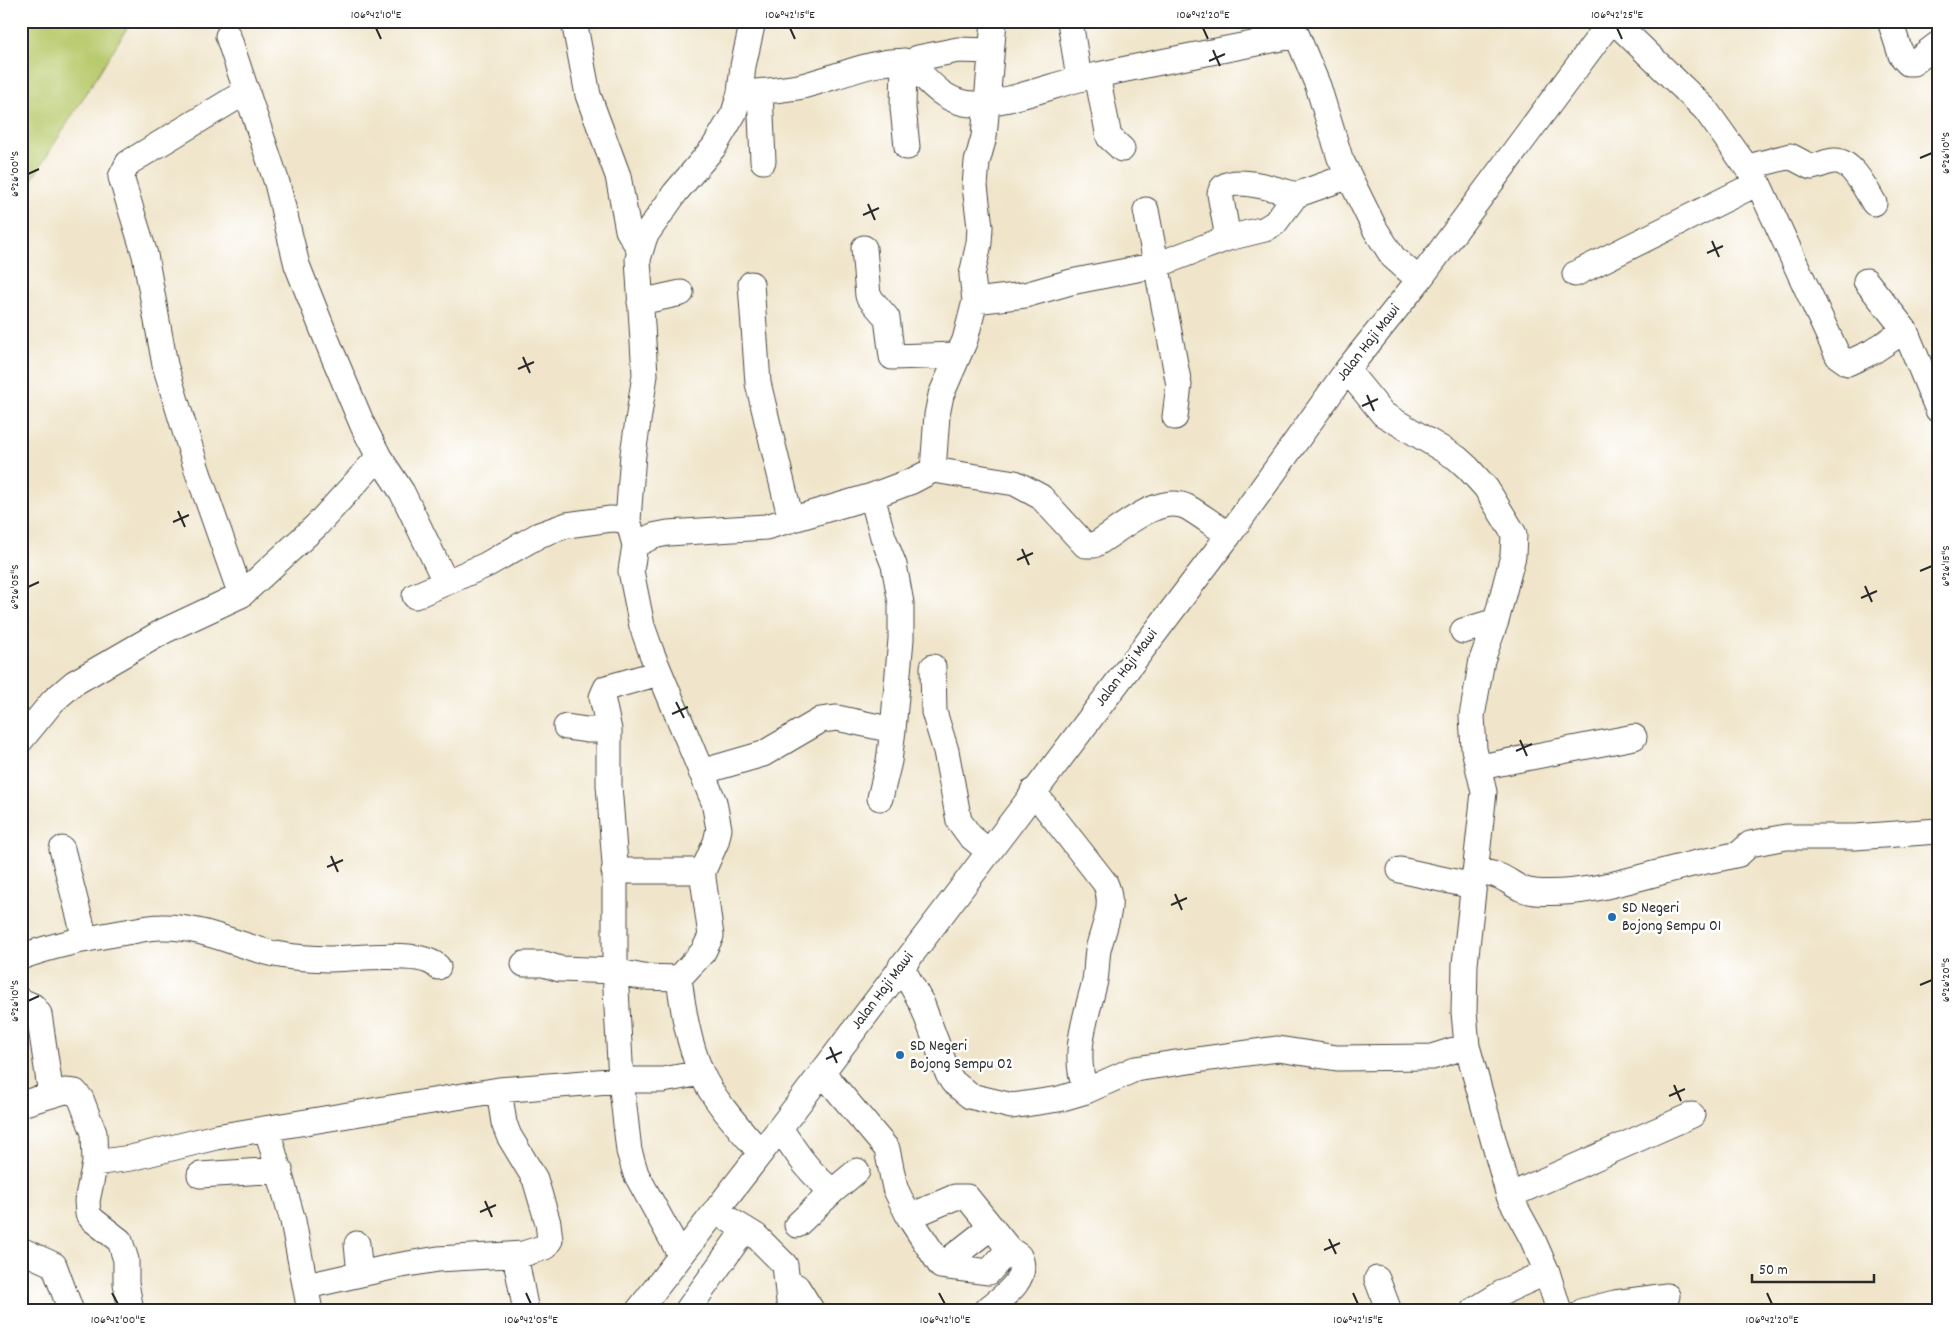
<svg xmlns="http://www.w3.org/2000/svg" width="1959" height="1332" font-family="Dekko,sans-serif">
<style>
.green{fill:#b9ca6d;stroke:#727a4c}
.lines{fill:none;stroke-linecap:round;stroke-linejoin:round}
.minor-casing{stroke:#494743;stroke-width:27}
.minor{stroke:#fff;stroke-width:25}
.ticks{fill:none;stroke:#2b2b2b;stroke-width:2}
.poi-dot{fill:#1f6fb2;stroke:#fff;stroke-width:2}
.labels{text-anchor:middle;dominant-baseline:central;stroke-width:5;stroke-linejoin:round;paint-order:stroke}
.street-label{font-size:16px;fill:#2b2b2b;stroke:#fff}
.poi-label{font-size:16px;fill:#2b2b2b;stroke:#fff;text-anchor:start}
.neatline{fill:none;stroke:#2b2b2b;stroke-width:2}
.ticks-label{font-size:12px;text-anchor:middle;fill:#2b2b2b}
</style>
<rect width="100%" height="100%" fill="#fff"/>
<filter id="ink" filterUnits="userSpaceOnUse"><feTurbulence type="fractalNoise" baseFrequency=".02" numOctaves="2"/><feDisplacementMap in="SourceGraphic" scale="10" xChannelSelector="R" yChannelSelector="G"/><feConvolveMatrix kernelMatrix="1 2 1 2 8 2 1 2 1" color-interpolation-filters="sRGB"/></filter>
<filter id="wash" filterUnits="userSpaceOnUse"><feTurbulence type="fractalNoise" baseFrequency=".0096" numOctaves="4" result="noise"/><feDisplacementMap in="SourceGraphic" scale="20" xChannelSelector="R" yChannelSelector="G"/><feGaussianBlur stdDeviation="1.12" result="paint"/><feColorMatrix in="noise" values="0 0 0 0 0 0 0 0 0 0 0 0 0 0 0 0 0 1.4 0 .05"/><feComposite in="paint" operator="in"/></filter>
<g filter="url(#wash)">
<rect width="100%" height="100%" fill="#f0e5ca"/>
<!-- green -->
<path class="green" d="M21 21H135L129 25 21 197Z"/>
</g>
<g filter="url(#ink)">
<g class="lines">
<defs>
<path id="minor" d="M574 21 588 95 618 176 628 230 640 250
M1070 21 1079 79
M1291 21 1318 86 1340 158 1375 229 1393 257 1419 280
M1614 21 1705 109 1758 183 1838 356 1848 363 1872 352 1905 330 1938 410
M1890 21 1901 55 1908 63H1913L1938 44
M228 36 277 183 297 265 330 348 363 426 379 457 402 492 445 581
M918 58 958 50 991 51
M904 61 903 108 907 147
M1097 75 1109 137 1122 149
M760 92 763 161
M740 93C760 92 779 90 798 87 825 82 884 55 910 63 927 79 940 98 964 103 991 109 1050 86 1079 79 1151 63 1224 50 1296 35
M1748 167 1790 156 1811 167C1819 166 1827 161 1834 161 1851 159 1867 191 1874 203
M1146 210 1179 385 1175 417
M1228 238 1220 194C1224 171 1282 191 1296 195
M864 248 868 296 887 318 892 357 958 355
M1575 274 1758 183
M1866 281 1905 330
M751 284 758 383 791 520
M975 301 1025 295 1071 282 1157 265 1228 238 1265 229 1275 223 1296 195 1349 176
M640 302 681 293
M1347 370 1383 414 1457 458 1468 468 1486 488 1514 534 1513 556 1496 621 1482 660 1472 716 1474 749 1484 792 1465 964 1464 1012 1467 1046 1509 1196 1532 1238 1547 1272 1559 1311
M933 470 937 415 941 395 965 340 975 301 972 275 979 243 980 227 975 186 977 162 984 137 994 21
M872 496 883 537 894 565 901 603V639L893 730 889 761 880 798
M635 545 653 536 668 533 766 527 872 496 912 481 933 470 1015 483 1041 497 1085 545H1094C1118 532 1157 493 1187 507 1201 515 1215 526 1229 535
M241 595 197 470 165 365 145 255 121 177 128 163 247 91
M415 596 486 565 539 535 567 525 611 519 628 520
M1463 631 1496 621
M933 667 934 712 946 751 959 821 970 836 988 851
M659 673 606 688 602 697 609 730V785L615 864V971L621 1080 629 1151 636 1174 680 1254
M566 727 587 730H609
M21 740 53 701 74 683 164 631 241 595 316 526 379 457
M1480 767 1634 737
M701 772 763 754 821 720 837 718 893 730
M1033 791 1105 883C1116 905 1103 928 1098 950 1096 962 1097 974 1094 985 1085 1021 1072 1054 1086 1091
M62 849 85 939
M1400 870 1473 886
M614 871H703
M1475 871C1483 872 1493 873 1501 877 1515 884 1518 890 1535 892 1597 897 1657 869 1717 859L1739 854 1750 844 1786 837H1855L1938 831
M21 957C53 945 86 939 120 933 134 931 148 927 161 927 203 926 235 945 275 954 292 958 310 958 327 959 352 959 422 949 438 967
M524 964H544L560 969 615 971 642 977 679 978 703 952 711 936 703 878V871L716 842 719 829 714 802 652 654 642 626 631 571 635 545 628 520 633 454 645 375 638 259 645 236 675 193 714 147 734 113 740 93 743 66 753 21
M901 966 922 1004 948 1074 953 1082 970 1096 1012 1106 1059 1099 1086 1091 1135 1069 1189 1061 1278 1049 1337 1058 1432 1057 1467 1046
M679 978C683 1009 688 1042 701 1072 712 1099 741 1130 760 1152
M21 1001 33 1006 39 1014 51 1095
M822 1072 887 1149 895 1188 909 1217 941 1266 991 1227
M21 1104 65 1091 75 1092 81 1099 94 1133 95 1163 87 1201 88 1214 93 1220 120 1241 126 1260V1283L131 1311
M780 1128C795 1151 810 1175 833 1191L797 1225
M267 1129 293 1221 310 1311
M95 1163 131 1158 216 1137 499 1090 621 1080H663L701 1073
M200 1175 280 1170
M833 1191 857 1171
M1509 1196 1692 1115
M715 1211 756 1236 785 1265 790 1311
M909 1217 955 1197H967L1009 1249 1019 1256C1031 1280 1001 1298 985 1311
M357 1244 360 1274
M21 1250 54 1265 71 1311
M515 1255 526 1311
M941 1266 989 1272 1009 1249
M1377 1279 1389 1311
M788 1282 797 1287 812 1311
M307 1286 396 1266 438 1259 523 1254 545 1247 550 1240 548 1223 535 1179 509 1136 504 1123 499 1090
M638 1311 780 1128 1229 535 1347 370 1419 280 1611 21
M687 1311 745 1229
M1473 1311 1507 1290 1547 1272
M1583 1311 1615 1303 1667 1296"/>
</defs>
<!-- minor casing -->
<use href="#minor" class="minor-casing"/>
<!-- minor -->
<use href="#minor" class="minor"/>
</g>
</g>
<!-- ticks -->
<path class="ticks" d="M376 28 381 39M790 28 795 39M1203 28 1208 39M1617 28 1622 39M1213 50 1220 66M1209 61 1225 54M1920 158 1932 153M28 174 39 169M868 204 875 220M863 215 879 208M1712 241 1719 257M1707 253 1723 246M523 357 530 373M518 369 534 362M1367 395 1374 411M1362 406 1378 399M178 511 185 527M173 522 189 515M1022 549 1029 565M1017 560 1033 553M1920 571 1932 566M1865 586 1872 602M28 587 39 582M1861 598 1877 591M676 702 684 718M672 714 688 707M1520 740 1527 756M1516 751 1532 744M331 856 338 872M327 867 343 860M1175 894 1182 910M1171 905 1187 898M1920 985 1932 980M28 1001 39 996M830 1047 837 1063M826 1059 842 1052M1674 1085 1681 1101M1669 1096 1685 1089M485 1201 492 1217M480 1212 496 1205M1329 1239 1336 1254M1324 1250 1340 1243M112 1293 118 1304M526 1293 531 1304M939 1293 945 1304M1353 1293 1358 1304M1767 1293 1772 1304"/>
<!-- markers -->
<g class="poi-dot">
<circle cx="1612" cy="917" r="5"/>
<circle cx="900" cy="1055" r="5"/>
</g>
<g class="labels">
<!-- street labels -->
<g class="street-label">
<text transform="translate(1369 343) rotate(-52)">Jalan Haji Mawi</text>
<text transform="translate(1127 668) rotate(-53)">Jalan Haji Mawi</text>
<text transform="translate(883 991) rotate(-53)">Jalan Haji Mawi</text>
</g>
<!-- poi labels -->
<g class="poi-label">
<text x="1622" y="908">SD Negeri<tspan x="1622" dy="18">Bojong Sempu 01</tspan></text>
<text x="910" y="1046">SD Negeri<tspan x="910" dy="18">Bojong Sempu 02</tspan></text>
</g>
</g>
<!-- margin -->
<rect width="1959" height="1332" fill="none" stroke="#fff" stroke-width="55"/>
<!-- scale -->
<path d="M1752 1274v8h122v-8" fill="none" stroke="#2b2b2b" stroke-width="2.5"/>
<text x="1759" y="1274" font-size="15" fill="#2b2b2b" stroke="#ffffff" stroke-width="4" paint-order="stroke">50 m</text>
<rect x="28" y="28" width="1904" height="1276" class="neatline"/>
<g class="ticks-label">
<text x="376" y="18">106°42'10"E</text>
<text x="790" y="18">106°42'15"E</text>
<text x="1203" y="18">106°42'20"E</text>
<text x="1617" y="18">106°42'25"E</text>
<text transform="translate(1945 153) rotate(-90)" y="4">6°26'10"S</text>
<text transform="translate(14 174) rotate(-90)" y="4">6°26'00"S</text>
<text transform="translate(1945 566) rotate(-90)" y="4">6°26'15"S</text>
<text transform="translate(14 587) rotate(-90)" y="4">6°26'05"S</text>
<text transform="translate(1945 980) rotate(-90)" y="4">6°26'20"S</text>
<text transform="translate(14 1001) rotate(-90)" y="4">6°26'10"S</text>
<text x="118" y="1323">106°42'00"E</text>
<text x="531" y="1323">106°42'05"E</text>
<text x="945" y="1323">106°42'10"E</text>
<text x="1358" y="1323">106°42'15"E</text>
<text x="1772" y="1323">106°42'20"E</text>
</g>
</svg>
